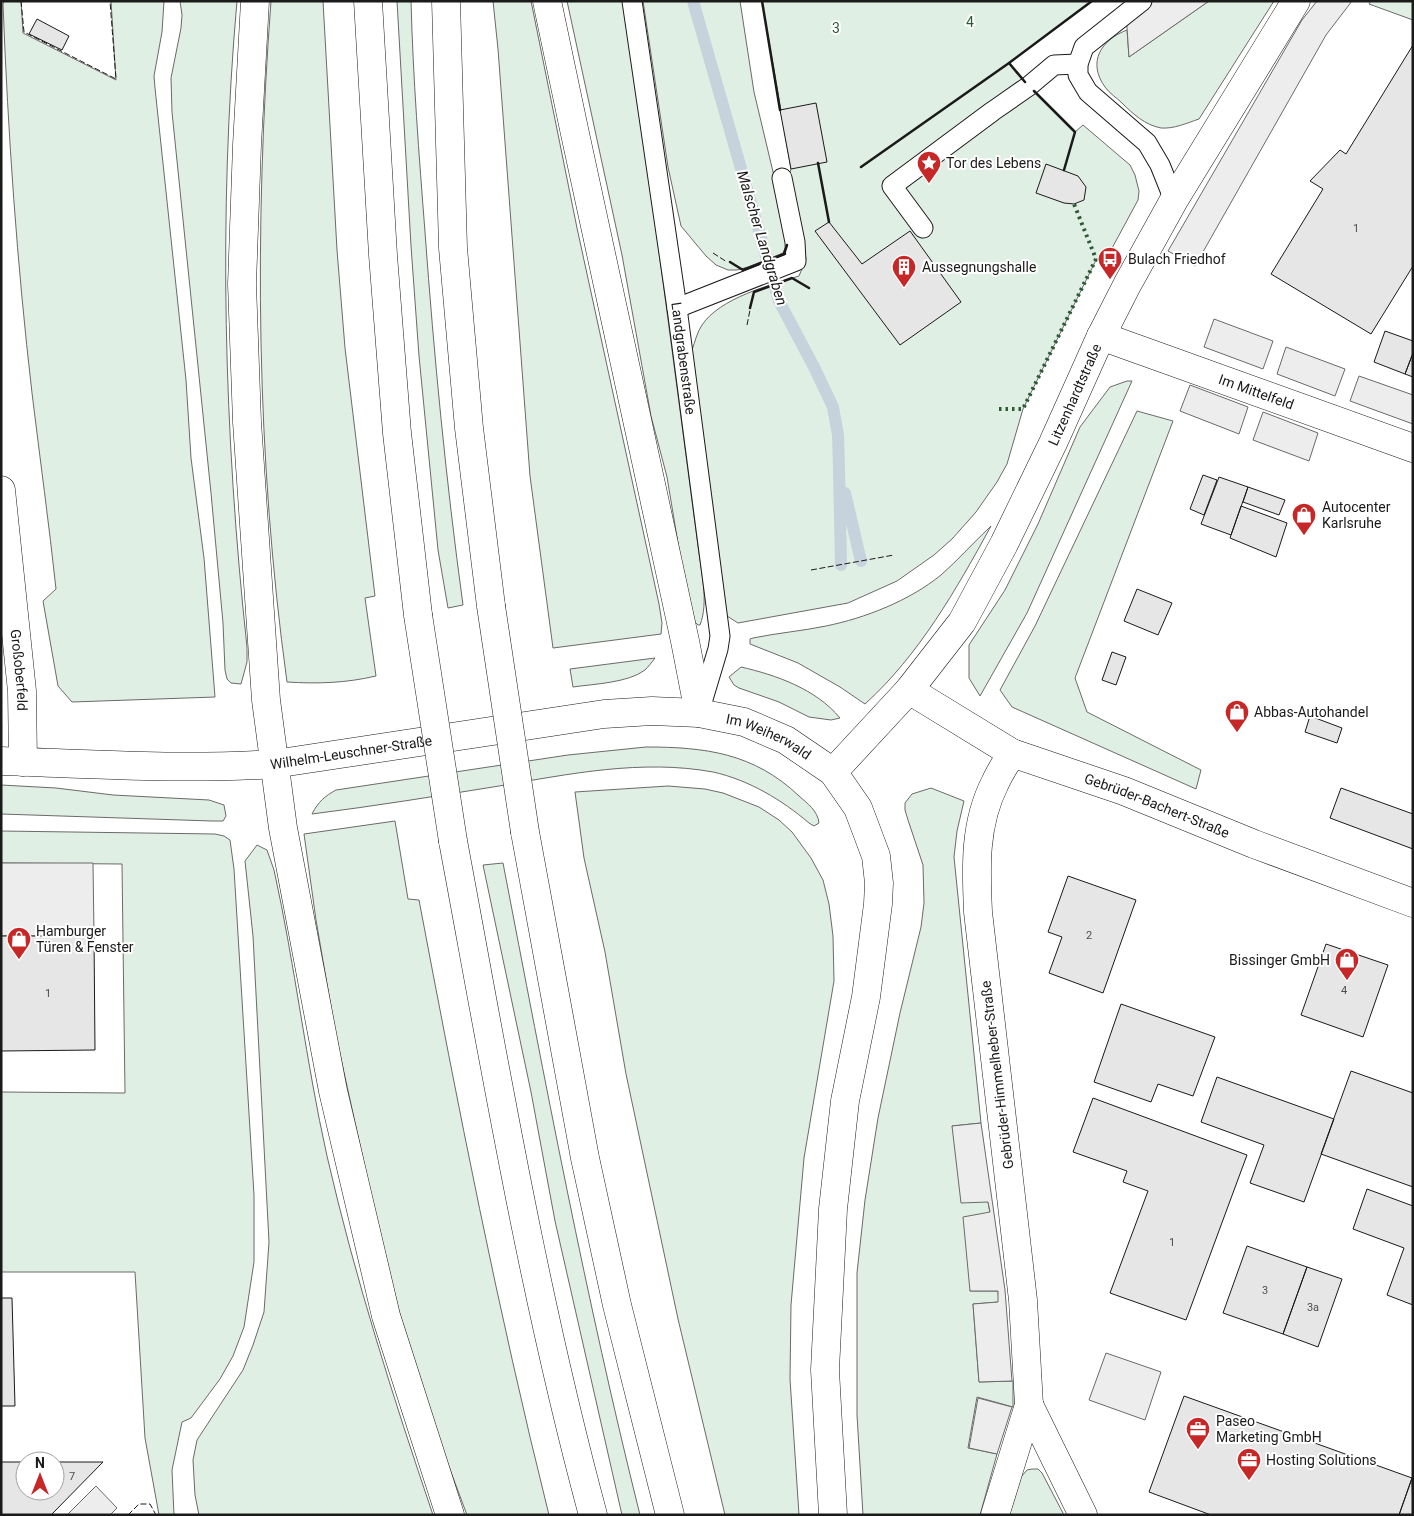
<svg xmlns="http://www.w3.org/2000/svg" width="1414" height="1516" font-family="Roboto,sans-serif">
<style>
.green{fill:#e0efe3;stroke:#6a6a6a}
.parking{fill:#ededed;stroke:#6a6a6a}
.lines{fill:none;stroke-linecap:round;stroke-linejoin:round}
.stream{stroke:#c6d2dc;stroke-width:12}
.building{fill:#e6e6e6;stroke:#1a1a1a}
.lane-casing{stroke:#1a1a1a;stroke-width:21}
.street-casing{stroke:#1a1a1a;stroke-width:29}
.secondary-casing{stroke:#1a1a1a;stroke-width:29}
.highway-casing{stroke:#1a1a1a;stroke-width:29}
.lane{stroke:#fff;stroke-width:19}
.street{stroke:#fff;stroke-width:28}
.secondary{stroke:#fff;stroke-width:28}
.highway{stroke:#fff;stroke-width:28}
.highway-bridge-casing{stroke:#1a1a1a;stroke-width:29;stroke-linecap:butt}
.highway-bridge{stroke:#fff;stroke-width:28}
.hedge{stroke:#2b5a34;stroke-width:4;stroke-dasharray:2.5 4;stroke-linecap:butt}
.fence{stroke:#1a1a1a;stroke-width:1;stroke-dasharray:6 2.5;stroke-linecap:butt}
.wall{stroke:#1a1a1a;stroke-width:2.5}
.labels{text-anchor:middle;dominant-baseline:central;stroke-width:4;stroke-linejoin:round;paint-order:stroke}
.number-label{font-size:11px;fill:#4d4d4d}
.park-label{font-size:14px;fill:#2b5a34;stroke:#fff}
.poi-label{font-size:14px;fill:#1a1a1a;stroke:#fff;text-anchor:start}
.street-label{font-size:14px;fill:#1a1a1a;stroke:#fff}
.water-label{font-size:15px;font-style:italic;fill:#1a1a1a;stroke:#fff}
</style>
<rect width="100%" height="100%" fill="#fff"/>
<!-- green -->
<path class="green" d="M4 1H21L23 33 116 80 111 1H164L162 32 154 76 155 88 186 380 191 458 204 558 215 697 72 702 58 686 43 601 56 589C49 524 40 459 32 393 17 264 8 134 3 4Z
M180 1H237C218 214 224 435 247 647V662L241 684 231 683 227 679 225 670 223 623 211 493 172 112 171 78 181 28 182 15Z
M271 1H323L337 250 345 348 375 596 365 598 376 676C346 683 318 684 287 682 256 457 254 228 271 1Z
M397 1H411C413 78 419 155 425 232 434 356 446 481 463 605L448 608 438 550 419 356 411 246Z
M493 1H531L577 228 659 604 662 623 661 634 553 648 530 476 498 49Z
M567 1H624L640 108 698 546C701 571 709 602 700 625H698L695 622 684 579 667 477 651 416 622 255Z
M643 1H740L754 92 789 239 783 253 748 267 737 270H728L716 265 706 256 681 226 668 167Z
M762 1H1092L1009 63 1029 86 1075 132 1083 125 1130 165 1135 175 1139 191 1138 200 1104 263 1096 260 1023 409 1007 464 997 482 976 512 952 539 934 555 897 581 848 603 738 623 727 616 725 611 692 350C695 342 697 332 702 325 720 298 770 285 799 276L806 259 790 172 791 169Z
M1209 1H1274L1199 119C1187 123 1174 129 1161 128 1145 125 1133 114 1122 103 1117 98 1109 93 1105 87 1087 62 1101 40 1127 30L1129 57Z
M1371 1H1413V20L1369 4Z
M1127 381H1132L1027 613 980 696 969 678V645L1005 590 1038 524 1080 427 1110 387Z
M1137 411 1173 421 1075 678 1087 712 1201 770 1196 789 1012 707 1000 690 1035 626Z
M991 526C956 590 919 655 865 704L840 687 798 663 750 644V639L753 638C777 633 802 631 826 626 865 618 909 601 941 575 958 560 974 542 991 526Z
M655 658C652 662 648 667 645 670 628 683 593 684 573 687L570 669Z
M741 667C776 675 816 689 840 718L831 720 809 717 779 702 739 688 734 685 729 677Z
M646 747C705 747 754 753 799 796 807 803 818 811 819 823L814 826 809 823C782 800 749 780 713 772 642 759 569 774 499 786 437 796 375 806 312 814 318 802 325 796 336 790L568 755Z
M1 785 56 788 113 795 209 800 224 805 226 816 223 821H212L1 814Z
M668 786 705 789 723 793 759 807 779 820 792 832 811 858 823 880 829 904 833 936 834 981 804 1158 791 1305 790 1379 799 1515H725L678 1319 626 1074 605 952 584 858 575 792Z
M931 788 964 801 957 831 954 857 981 1123 952 1126 988 1202 990 1213 970 1291H998L999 1302 973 1304 979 1382 1013 1381V1407L977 1397 968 1448 997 1454 980 1515H863L857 1415V1273L865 1200 878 1118 900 1013 921 927 924 903 923 865 908 820 905 810V803L912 794Z
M395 821 408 899 419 900C458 1106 498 1311 549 1515H467L445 1456 400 1315 373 1204 336 1036 316 920 304 834Z
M1 831 215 834 224 836 230 840 234 869 254 1195V1262L244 1327 233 1356 220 1379 191 1418 182 1422 172 1470 174 1515H159L145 1438 135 1272H1V1092L125 1093 122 864 1 863Z
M257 845 267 850 274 870C295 965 306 1062 327 1156 355 1278 393 1397 433 1515H199L195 1495 193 1460 197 1440 243 1370 253 1345 264 1312 269 1242 253 936 245 861Z
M503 863C545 1081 586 1299 640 1515H622L555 1221 531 1092 483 865Z
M1032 1469H1038L1042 1473 1064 1515H1009L1021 1477 1027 1470Z"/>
<!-- parking -->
<path class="parking" d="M1142 1H1209L1129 57 1126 13Z
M1317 1H1352L1326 35 1195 266 1168 251 1302 20Z
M1214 319 1273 341 1263 369 1204 347Z
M1286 347 1345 369 1335 396 1277 374Z
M1359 376 1413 395V424L1350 401Z
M1190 385 1248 407 1239 434 1180 411Z
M1263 412 1318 433 1309 461 1253 440Z
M1 863H93L94 936H1Z
M981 1123 1005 1290 1012 1381 979 1382 973 1304 998 1302V1291H970L963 1217 990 1212 988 1202 961 1203 952 1126Z
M1106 1353 1161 1372 1145 1420 1089 1400Z
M978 1398 1012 1407 997 1454 969 1448Z
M96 1486 117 1508 110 1515H67Z"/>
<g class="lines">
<!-- stream -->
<path class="stream" d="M693 1 779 301 814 367 833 407 838 435 839 469 841 565
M845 493 861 561"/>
</g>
<!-- building -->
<path class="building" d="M37 19 69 36 62 50 29 34Z
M1413 45V266L1371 334 1271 274 1323 189 1310 181 1340 150 1346 154Z
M816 103 827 162 791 169 780 110Z
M1046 164 1078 176 1086 187 1084 200 1074 204 1064 203 1036 193Z
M829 222 862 264 910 231 961 302 900 345 815 231Z
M1385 331 1413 341V353L1405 374 1374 362Z
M1413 353V377L1405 374Z
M1203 475 1217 480 1204 515 1190 509Z
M1219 477 1248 487 1231 535 1201 524Z
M1248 487 1285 500 1279 515 1243 502Z
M1241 506 1287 523 1276 557 1230 538Z
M1137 589 1172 603 1158 635 1124 621Z
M1112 652 1126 657 1116 685 1102 680Z
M1310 716 1342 728 1337 743 1305 732Z
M1341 788 1413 814V849L1330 818Z
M1068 876 1136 900 1103 993 1049 973 1062 937 1048 932Z
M1 936H94L95 1050 1 1051Z
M1326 944 1388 965 1363 1037 1301 1015Z
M1121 1004 1215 1037 1193 1096 1158 1084 1151 1102 1094 1082Z
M1351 1071 1413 1093V1187L1321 1154Z
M1217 1077 1334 1119 1304 1202 1250 1183 1264 1145 1201 1122Z
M1093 1098 1247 1155 1186 1320 1110 1293 1148 1191 1123 1182 1127 1171 1073 1152Z
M1367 1189 1413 1206V1305L1387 1295 1404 1248 1353 1229Z
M1247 1246 1307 1267 1283 1334 1223 1313Z
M1307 1267 1342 1279 1318 1347 1283 1334Z
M1 1298H12L15 1406H1Z
M1184 1396 1412 1478 1399 1515H1211L1149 1492Z
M1 1462H25V1491H55V1462H103L51 1515H1Z
M1412 1478 1413 1515H1399Z"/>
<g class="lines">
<defs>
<g id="lane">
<path id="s1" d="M632 1 677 308 720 636 718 649 700 709"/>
<path d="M1142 1 1084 47 1078 64V75L1088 92 1147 143 1160 165 1174 200"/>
<path d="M923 228 892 186 993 111 1029 86 1054 65 1078 64"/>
<path d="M677 308 796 261 795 242 782 178"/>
</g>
<g id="street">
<path id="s2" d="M1101 336 1413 448"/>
<path id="s3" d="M1 490 22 691 23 762"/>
<path id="s4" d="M909 690 1012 753 1124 791 1254 844 1413 903"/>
<path id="s5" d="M833 772 909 690 962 622 1004 544 1053 443 1101 336 1127 285 1174 200 1296 1"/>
<path d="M1029 1405 1083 1515"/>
<path d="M995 1515 1029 1405 1023 1300 978 912C976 868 974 824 995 783 1000 772 1006 763 1012 753"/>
</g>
<g id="secondary">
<path id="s6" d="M1 761C92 764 183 770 274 764L604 714 652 711 699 713 744 722 786 740 833 772 858 808 876 856 879 883 878 904 866 997 845 1101 833 1209 825 1370 833 1515"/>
</g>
<path id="highway" d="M255 1 247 145 242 284 247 422 266 700 283 828 333 1091 386 1316 450 1515
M368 1 383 255 397 433 418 615
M446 1 453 248 469 428 491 606
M547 1 574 129 685 641 699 713
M525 832 585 1158 617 1305 670 1515
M453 841C495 1066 533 1293 593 1515"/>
</defs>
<!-- lane casing -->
<use href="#lane" class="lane-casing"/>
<!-- street casing -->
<use href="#street" class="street-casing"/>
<!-- secondary casing -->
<use href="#secondary" class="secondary-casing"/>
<!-- highway casing -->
<use href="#highway" class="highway-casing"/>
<!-- lane -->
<use href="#lane" class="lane"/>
<!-- street -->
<use href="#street" class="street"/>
<!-- secondary -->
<use href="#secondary" class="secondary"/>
<!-- highway -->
<use href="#highway" class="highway"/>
<defs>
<path id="highway-bridge" d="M491 606 525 832
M418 615 453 841"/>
</defs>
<!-- highway-bridge casing -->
<use href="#highway-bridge" class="highway-bridge-casing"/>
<!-- highway-bridge -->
<use href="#highway-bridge" class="highway-bridge"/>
<!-- hedge -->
<path class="hedge" d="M999 409H1023L1096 259 1074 204"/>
<!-- fence -->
<path class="fence" d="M21 1 24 32 116 79 110 1
M713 253 727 262
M747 325 750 310
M811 570 894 555
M128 1515 139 1504H150L156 1515"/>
<!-- wall -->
<path class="wall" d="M762 1 780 110
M1009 63 1025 82
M1034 91 1075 132 1064 170
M818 163 829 222
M861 167 1009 63 1092 1
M730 262 743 270 784 254 787 245
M750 308 754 292 792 278 809 288"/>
</g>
<!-- icons -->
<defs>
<symbol id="sight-pin" viewBox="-11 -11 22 30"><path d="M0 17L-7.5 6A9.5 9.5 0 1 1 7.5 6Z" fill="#c62828" stroke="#fff"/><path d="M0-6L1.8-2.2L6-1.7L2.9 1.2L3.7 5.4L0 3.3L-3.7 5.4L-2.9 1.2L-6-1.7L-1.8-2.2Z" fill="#fff"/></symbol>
<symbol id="bus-pin" viewBox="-11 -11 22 30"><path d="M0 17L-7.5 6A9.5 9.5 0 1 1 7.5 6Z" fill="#c62828" stroke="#fff"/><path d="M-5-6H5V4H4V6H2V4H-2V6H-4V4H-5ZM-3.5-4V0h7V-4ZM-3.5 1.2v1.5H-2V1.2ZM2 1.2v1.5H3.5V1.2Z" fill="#fff"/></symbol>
<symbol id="building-pin" viewBox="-11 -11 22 30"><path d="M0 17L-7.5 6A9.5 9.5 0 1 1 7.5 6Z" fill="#c62828" stroke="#fff"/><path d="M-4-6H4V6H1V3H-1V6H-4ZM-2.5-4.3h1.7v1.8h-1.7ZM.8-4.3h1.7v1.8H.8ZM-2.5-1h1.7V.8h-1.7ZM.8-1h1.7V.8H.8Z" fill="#fff"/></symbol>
<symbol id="shop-pin" viewBox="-11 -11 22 30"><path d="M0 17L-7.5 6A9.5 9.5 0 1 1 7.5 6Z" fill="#c62828" stroke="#fff"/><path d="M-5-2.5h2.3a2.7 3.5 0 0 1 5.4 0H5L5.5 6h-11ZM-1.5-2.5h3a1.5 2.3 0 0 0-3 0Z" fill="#fff"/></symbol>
<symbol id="office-pin" viewBox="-11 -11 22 30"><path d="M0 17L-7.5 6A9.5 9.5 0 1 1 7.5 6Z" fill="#c62828" stroke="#fff"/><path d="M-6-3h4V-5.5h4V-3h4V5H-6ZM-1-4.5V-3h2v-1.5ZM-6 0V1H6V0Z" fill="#fff"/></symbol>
</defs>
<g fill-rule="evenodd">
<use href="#sight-pin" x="915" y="149" width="28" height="38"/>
<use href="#bus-pin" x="1096" y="245" width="28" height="38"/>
<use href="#building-pin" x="890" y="253" width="28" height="38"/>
<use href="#shop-pin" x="1290" y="501" width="28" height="38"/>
<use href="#shop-pin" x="1223" y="698" width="28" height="38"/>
<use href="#shop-pin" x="5" y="925" width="28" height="38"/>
<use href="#shop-pin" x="1333" y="946" width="28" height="38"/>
<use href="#office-pin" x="1184" y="1415" width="28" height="38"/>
<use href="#office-pin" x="1235" y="1446" width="28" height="38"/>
</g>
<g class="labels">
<!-- number labels -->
<g class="number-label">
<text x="1356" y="228">1</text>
<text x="1089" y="935">2</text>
<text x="1344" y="990">4</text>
<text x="48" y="993">1</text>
<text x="1172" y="1242">1</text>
<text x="1265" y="1290">3</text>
<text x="1313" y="1307">3a</text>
<text x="72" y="1476">7</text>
</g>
<!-- park labels -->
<g class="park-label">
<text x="970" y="22">4</text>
<text x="836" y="28">3</text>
</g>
<!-- poi labels -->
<g class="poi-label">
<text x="946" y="163">Tor des Lebens</text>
<text x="1128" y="259">Bulach Friedhof</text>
<text x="922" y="267">Aussegnungshalle</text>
<text x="1322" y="507">Autocenter<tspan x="1322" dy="16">Karlsruhe</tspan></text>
<text x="1254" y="712">Abbas-Autohandel</text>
<text x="36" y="931">Hamburger<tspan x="36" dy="16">Türen &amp; Fenster</tspan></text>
<text x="1330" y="960" text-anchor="end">Bissinger GmbH</text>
<text x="1216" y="1421">Paseo<tspan x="1216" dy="16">Marketing GmbH</tspan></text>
<text x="1266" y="1460">Hosting Solutions</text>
</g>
<!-- street labels -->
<g class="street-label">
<text stroke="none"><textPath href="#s1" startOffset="361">Landgrabenstraße</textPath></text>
<text stroke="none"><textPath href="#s2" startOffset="165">Im Mittelfeld</textPath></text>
<text stroke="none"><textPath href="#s5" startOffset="452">Litzenhardtstraße</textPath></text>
<text stroke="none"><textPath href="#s3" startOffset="181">Großoberfeld</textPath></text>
<text stroke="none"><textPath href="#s6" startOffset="776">Im Weiherwald</textPath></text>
<text stroke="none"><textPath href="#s6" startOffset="351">Wilhelm-Leuschner-Straße</textPath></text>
<text stroke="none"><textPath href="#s4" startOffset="275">Gebrüder-Bachert-Straße</textPath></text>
<text transform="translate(997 1075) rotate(-97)">Gebrüder-Himmelheber-Straße</text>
</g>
<!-- water labels -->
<g class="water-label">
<text transform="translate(762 238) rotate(73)">Malscher Landgraben</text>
</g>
</g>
<!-- border -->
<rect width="1414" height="1516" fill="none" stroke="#1a1a1a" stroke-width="5"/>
<!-- north arrow -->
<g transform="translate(40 1476)"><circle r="24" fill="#ffffff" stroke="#a3a3a3"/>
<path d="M0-4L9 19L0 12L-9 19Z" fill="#c62828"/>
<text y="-8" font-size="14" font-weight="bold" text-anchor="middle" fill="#1a1a1a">N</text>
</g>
</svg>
